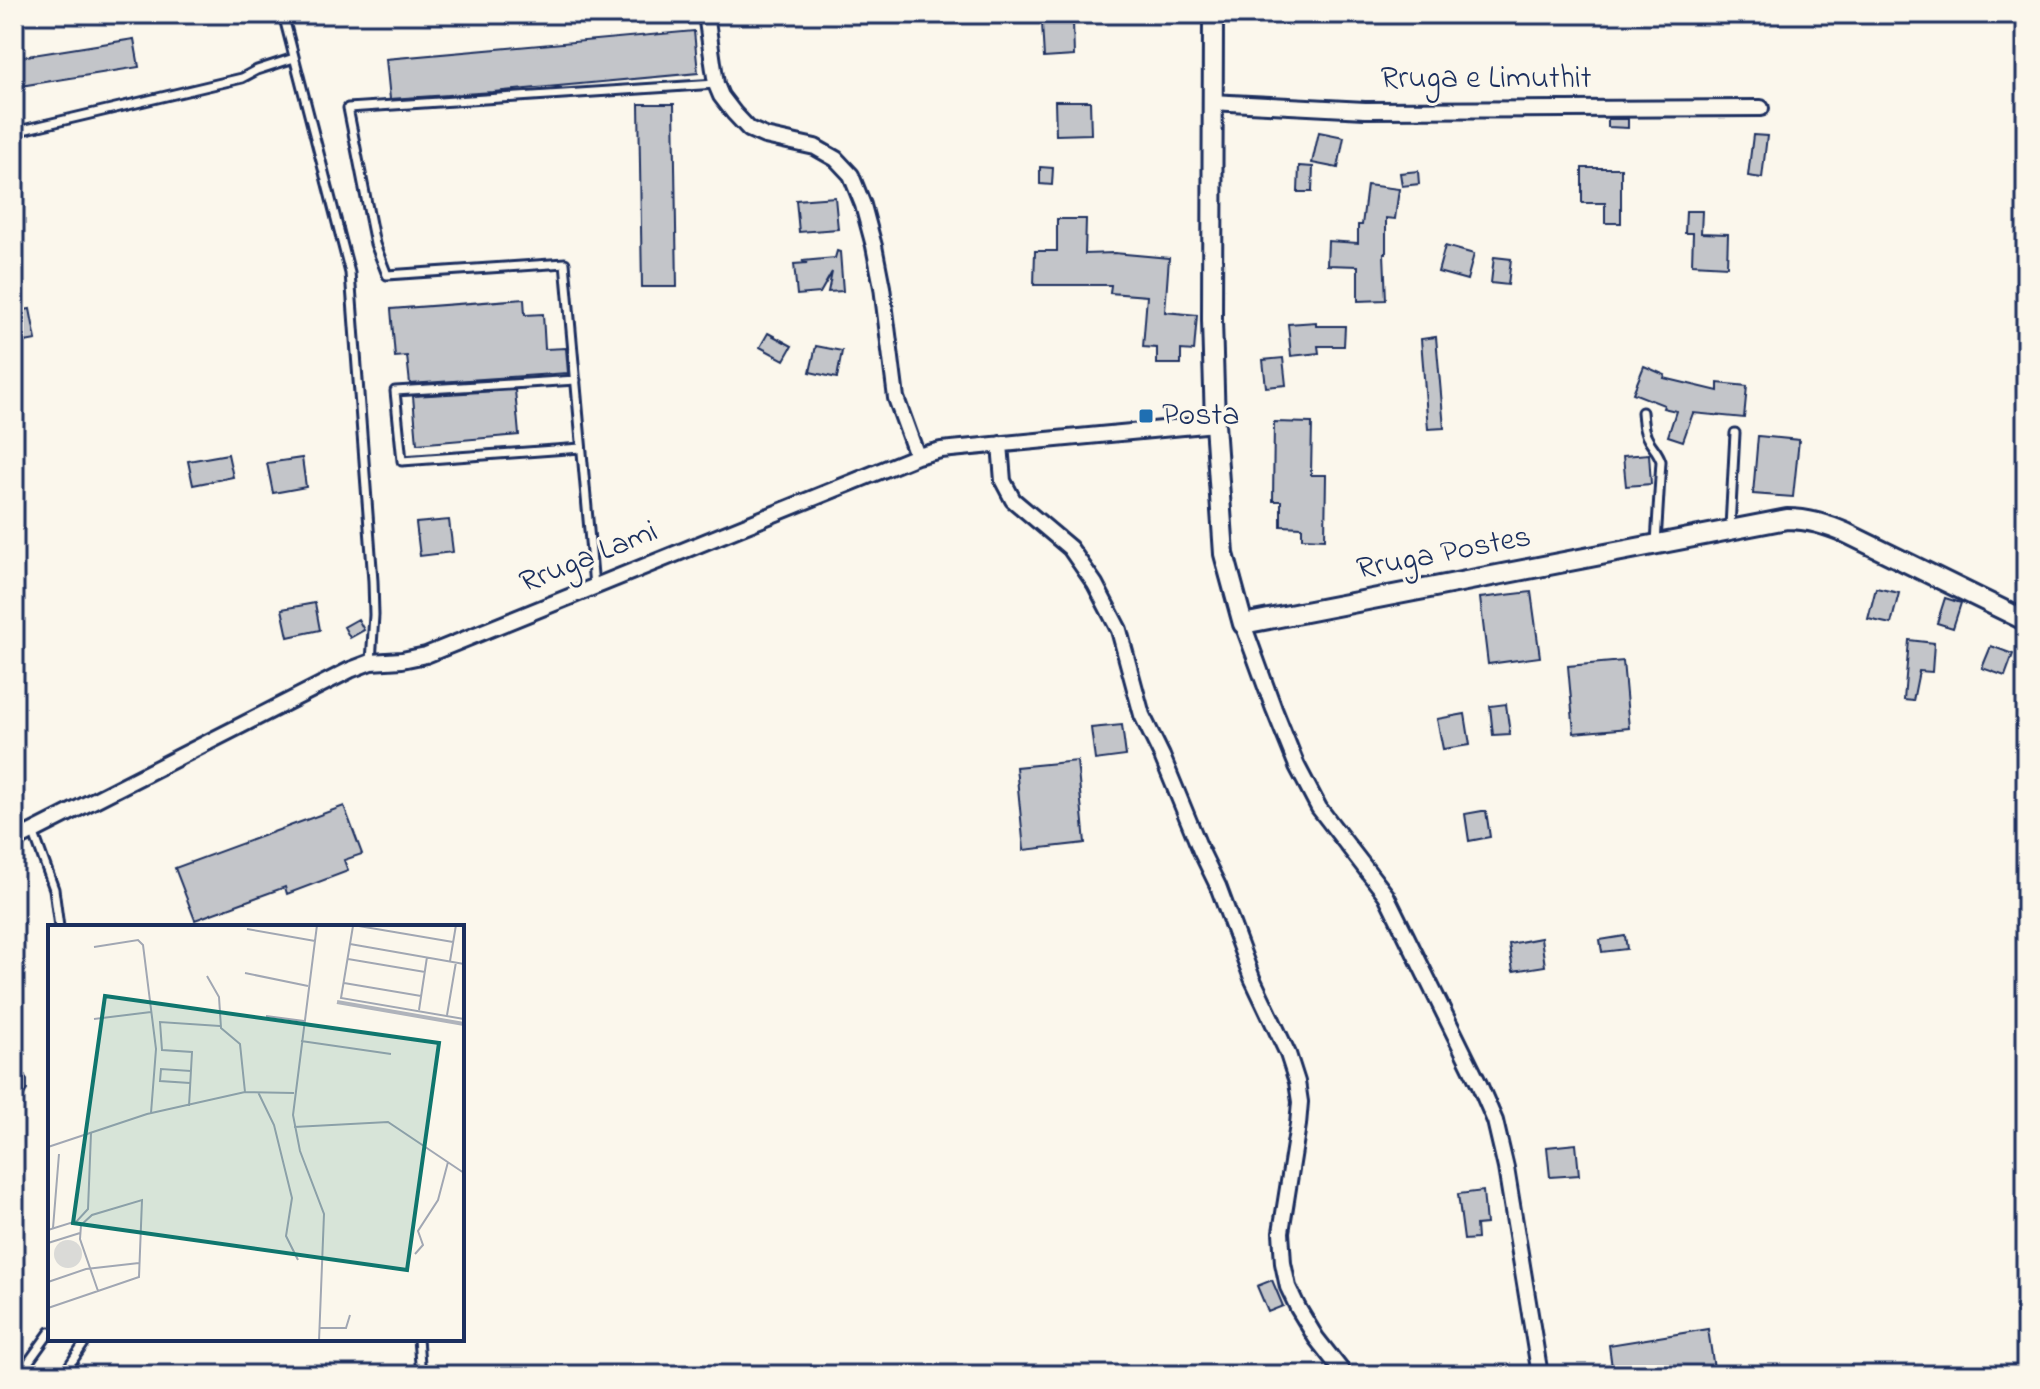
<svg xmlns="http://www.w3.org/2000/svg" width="2040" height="1389" font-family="'Indie Flower',sans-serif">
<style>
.building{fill:#c3c5c9;stroke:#1b2f5e;stroke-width:2}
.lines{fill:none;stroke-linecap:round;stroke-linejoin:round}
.lane-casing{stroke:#1b2f5e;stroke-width:13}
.street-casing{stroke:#1b2f5e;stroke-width:20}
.secondary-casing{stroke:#1b2f5e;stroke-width:24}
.lane{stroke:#fbf7ec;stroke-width:7}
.street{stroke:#fbf7ec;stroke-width:14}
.secondary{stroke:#fbf7ec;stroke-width:18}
.poi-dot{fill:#1f6fb2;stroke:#fbf7ec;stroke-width:3}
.labels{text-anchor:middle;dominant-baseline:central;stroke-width:6;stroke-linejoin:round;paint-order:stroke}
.street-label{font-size:32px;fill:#1b2f5e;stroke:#fbf7ec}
.poi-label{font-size:32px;fill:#1b2f5e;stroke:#fbf7ec;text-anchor:start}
.inset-river{fill:none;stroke:#afb3bb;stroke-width:4}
.inset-road{fill:none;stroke:#a1a7b3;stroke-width:2}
.view{fill:#0f766e;fill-opacity:0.15;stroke:#0f766e;stroke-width:4}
.inset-edge{fill:none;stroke:#1b2f5e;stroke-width:4}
</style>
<rect width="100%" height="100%" fill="#fbf7ec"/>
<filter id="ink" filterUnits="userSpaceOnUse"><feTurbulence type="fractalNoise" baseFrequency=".0125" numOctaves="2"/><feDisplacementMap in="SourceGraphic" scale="16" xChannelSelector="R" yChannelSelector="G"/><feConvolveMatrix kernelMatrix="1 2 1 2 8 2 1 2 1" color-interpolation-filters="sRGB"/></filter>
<g filter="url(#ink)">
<!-- building -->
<path class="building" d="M1073 21 1074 56 1044 58 1042 23Z
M694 31 698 73 493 92 390 99 386 59Z
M134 39 139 67 14 87V58Z
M1055 101H1090L1091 134 1056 135Z
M639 104H674L677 287H642Z
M1608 119H1628V128L1608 127Z
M1319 132 1344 137 1338 168 1312 163Z
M1753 135 1767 136 1762 178 1748 176Z
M1299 166 1313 167 1312 192H1298Z
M1040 167 1053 168 1052 185 1040 184Z
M1582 168H1621V223H1605V203H1582Z
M1418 171 1419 184 1402 186 1400 173Z
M1367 185 1399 189 1395 219 1386 218V253H1384L1386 300 1358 301V266L1327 265 1328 241 1358 243V225H1362Z
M835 197 838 229 799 232 796 200Z
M1686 211H1702L1701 233 1728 234 1727 266 1692 264 1693 233H1685Z
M1057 219H1086L1085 254 1114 253 1169 258 1165 312 1197 315 1194 351 1181 350V364H1157V348L1143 347 1147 296 1110 293 1111 285H1034L1035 251H1057Z
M1445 246 1474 254 1467 280 1438 272Z
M837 251 840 252 843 291 828 292 832 272 820 293 797 295 794 264 807 263 802 261 835 258Z
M1494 257 1511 259 1508 285 1491 283Z
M524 299 525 315 543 314 545 349 566 348 568 373 410 384 407 356 395 357 391 309Z
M30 309 36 340 14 344V312Z
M1316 322V326H1345L1344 346H1318L1319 353 1291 356 1288 324Z
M768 333 792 346 784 360 760 347Z
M1436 337 1444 428 1428 429 1421 339Z
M816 346 842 351 837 378 810 372Z
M1283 358 1286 385 1266 387 1263 360Z
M1644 366 1665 375 1664 378 1718 391V383L1747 386 1744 418 1693 413 1683 441 1668 436 1676 411 1663 408 1664 405 1633 393Z
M515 390 519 435 417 444 413 396Z
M1274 422 1312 423 1311 475H1326L1325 539 1302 538V527L1281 526V501H1273Z
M1758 436 1799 440 1793 497 1753 494Z
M228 454 233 477 193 485 188 461Z
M1649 454 1651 484 1626 486 1623 456Z
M302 458 306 487 273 493 267 463Z
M449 520 453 552 420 556 416 523Z
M1876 588 1899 593 1891 624 1868 619Z
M1531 592 1540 657 1488 664 1480 598Z
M1945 598 1961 603 1953 628 1937 623Z
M315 603 320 630 288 637 282 609Z
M358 619 364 630 350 638 344 627Z
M1909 640 1934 643 1932 672 1919 671 1913 701 1904 700Z
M1991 646 2013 654 2005 676 1982 668Z
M1623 661 1629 728 1574 733 1568 666Z
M1506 704 1510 734 1493 735 1490 706Z
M1465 714 1470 745 1443 749 1437 719Z
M1122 725 1126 756 1095 760 1091 728Z
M1077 761 1085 843 1024 850 1016 767Z
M344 806 362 854 344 860 348 871 287 894 285 887 195 920 175 868Z
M1482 811H1486L1490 837 1469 841 1465 814Z
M1625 936 1627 949 1602 952 1600 940Z
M1541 938 1545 966 1513 971 1509 944Z
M14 1064 27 1080V1090L14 1111Z
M1576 1144 1579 1175 1550 1177 1547 1147Z
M1483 1191 1486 1224 1476 1225 1477 1239 1464 1240 1458 1194Z
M1272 1280 1283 1306 1268 1312 1257 1286Z
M1708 1329 1715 1375H1613L1609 1345Z"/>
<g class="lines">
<defs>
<path id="lane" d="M283 14 350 273 373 581 374 615 371 662
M14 132 242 78 257 70 294 58
M576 380 395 391 402 461 581 448
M1642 412C1643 422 1643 432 1649 441 1654 449 1658 452 1661 461L1656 543
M1730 527 1735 433
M594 586 565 263 387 275 375 244 348 108 716 84
M33 831 54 889 59 927
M418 1339 421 1375
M14 1372 27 1364 50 1332
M63 1375 87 1339"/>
<path id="street" d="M706 14 716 84 721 96 734 113 749 129 765 136 815 147 836 159 851 175 863 205 874 246 882 287 896 398 917 456
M1211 102 1365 110 1761 108
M1000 444 1003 481 1013 500 1070 548 1095 584 1119 630 1142 715 1162 756 1201 851 1218 886 1252 978 1288 1054 1297 1082 1300 1102 1298 1125 1281 1232 1283 1263 1288 1287 1298 1308 1316 1338 1345 1375
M1243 624 1274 709 1297 766 1319 808 1386 895 1479 1084 1495 1121 1506 1168 1540 1375
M14 841 350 670 371 662 402 660 426 655 917 456 941 450 1215 424"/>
<path id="secondary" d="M1213 14 1212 320 1215 424 1224 554 1243 624 1787 519C1809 519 1827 525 1846 533L2026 621"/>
</defs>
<!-- lane casing -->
<use href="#lane" class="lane-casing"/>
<!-- street casing -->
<use href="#street" class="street-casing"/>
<!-- secondary casing -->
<use href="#secondary" class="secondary-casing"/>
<!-- lane -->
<use href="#lane" class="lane"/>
<!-- street -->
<use href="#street" class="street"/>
<!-- secondary -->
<use href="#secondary" class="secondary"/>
</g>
</g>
<!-- markers -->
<rect class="poi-dot" x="1138" y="408" width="16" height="16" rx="4"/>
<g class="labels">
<!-- street labels -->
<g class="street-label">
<text x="1486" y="79">Rruga e Limuthit</text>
<text transform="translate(1444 554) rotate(-11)">Rruga Postes</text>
<text transform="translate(589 558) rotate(-22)">Rruga Lami</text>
</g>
<!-- poi labels -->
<g class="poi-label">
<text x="1162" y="416">Posta</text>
</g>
</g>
<!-- overview -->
<g transform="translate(48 925)">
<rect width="416" height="416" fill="#fbf7ec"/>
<path d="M6 329a14 14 0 1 1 28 0a14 14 0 1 1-28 0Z" fill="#dadad7"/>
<path class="inset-river" d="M289 77 416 99"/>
<path class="inset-road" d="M269 0 245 190 252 226 276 289 271 416M305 0 405 17M305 1 293 73 416 94M199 4 267 16M302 19 416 39M46 22 90 15 95 20 108 124 103 188M300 34 377 47M402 36 408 0M197 48 260 61M159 51 171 72 173 103 192 119 197 167M296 58 373 71M371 85 379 32M399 90 408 37M218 91 256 96M46 94 103 87M253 116 343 129M142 158 112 156 113 144 143 146M210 167 226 200 244 273 238 311 250 335M141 181 144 127 114 125 112 97 172 101M246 202 340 197 416 248M0 222 99 189 197 167 246 168M5 303 11 229M0 305 29 296 40 284 43 208M0 318 32 308M367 329 375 320 370 306 390 275 400 237M0 357 38 344 91 338M0 383 50 366 91 352 94 275 44 290 33 300 32 314 50 366M271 403H298L302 390"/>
<path class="view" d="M57 71 391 118 359 345 25 298Z"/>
<rect width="416" height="416" class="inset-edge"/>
</g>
<!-- margin -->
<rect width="2040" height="1389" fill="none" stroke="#fbf7ec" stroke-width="48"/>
<rect x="24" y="24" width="1992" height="1341" fill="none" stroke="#1b2f5e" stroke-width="3" filter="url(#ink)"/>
</svg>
